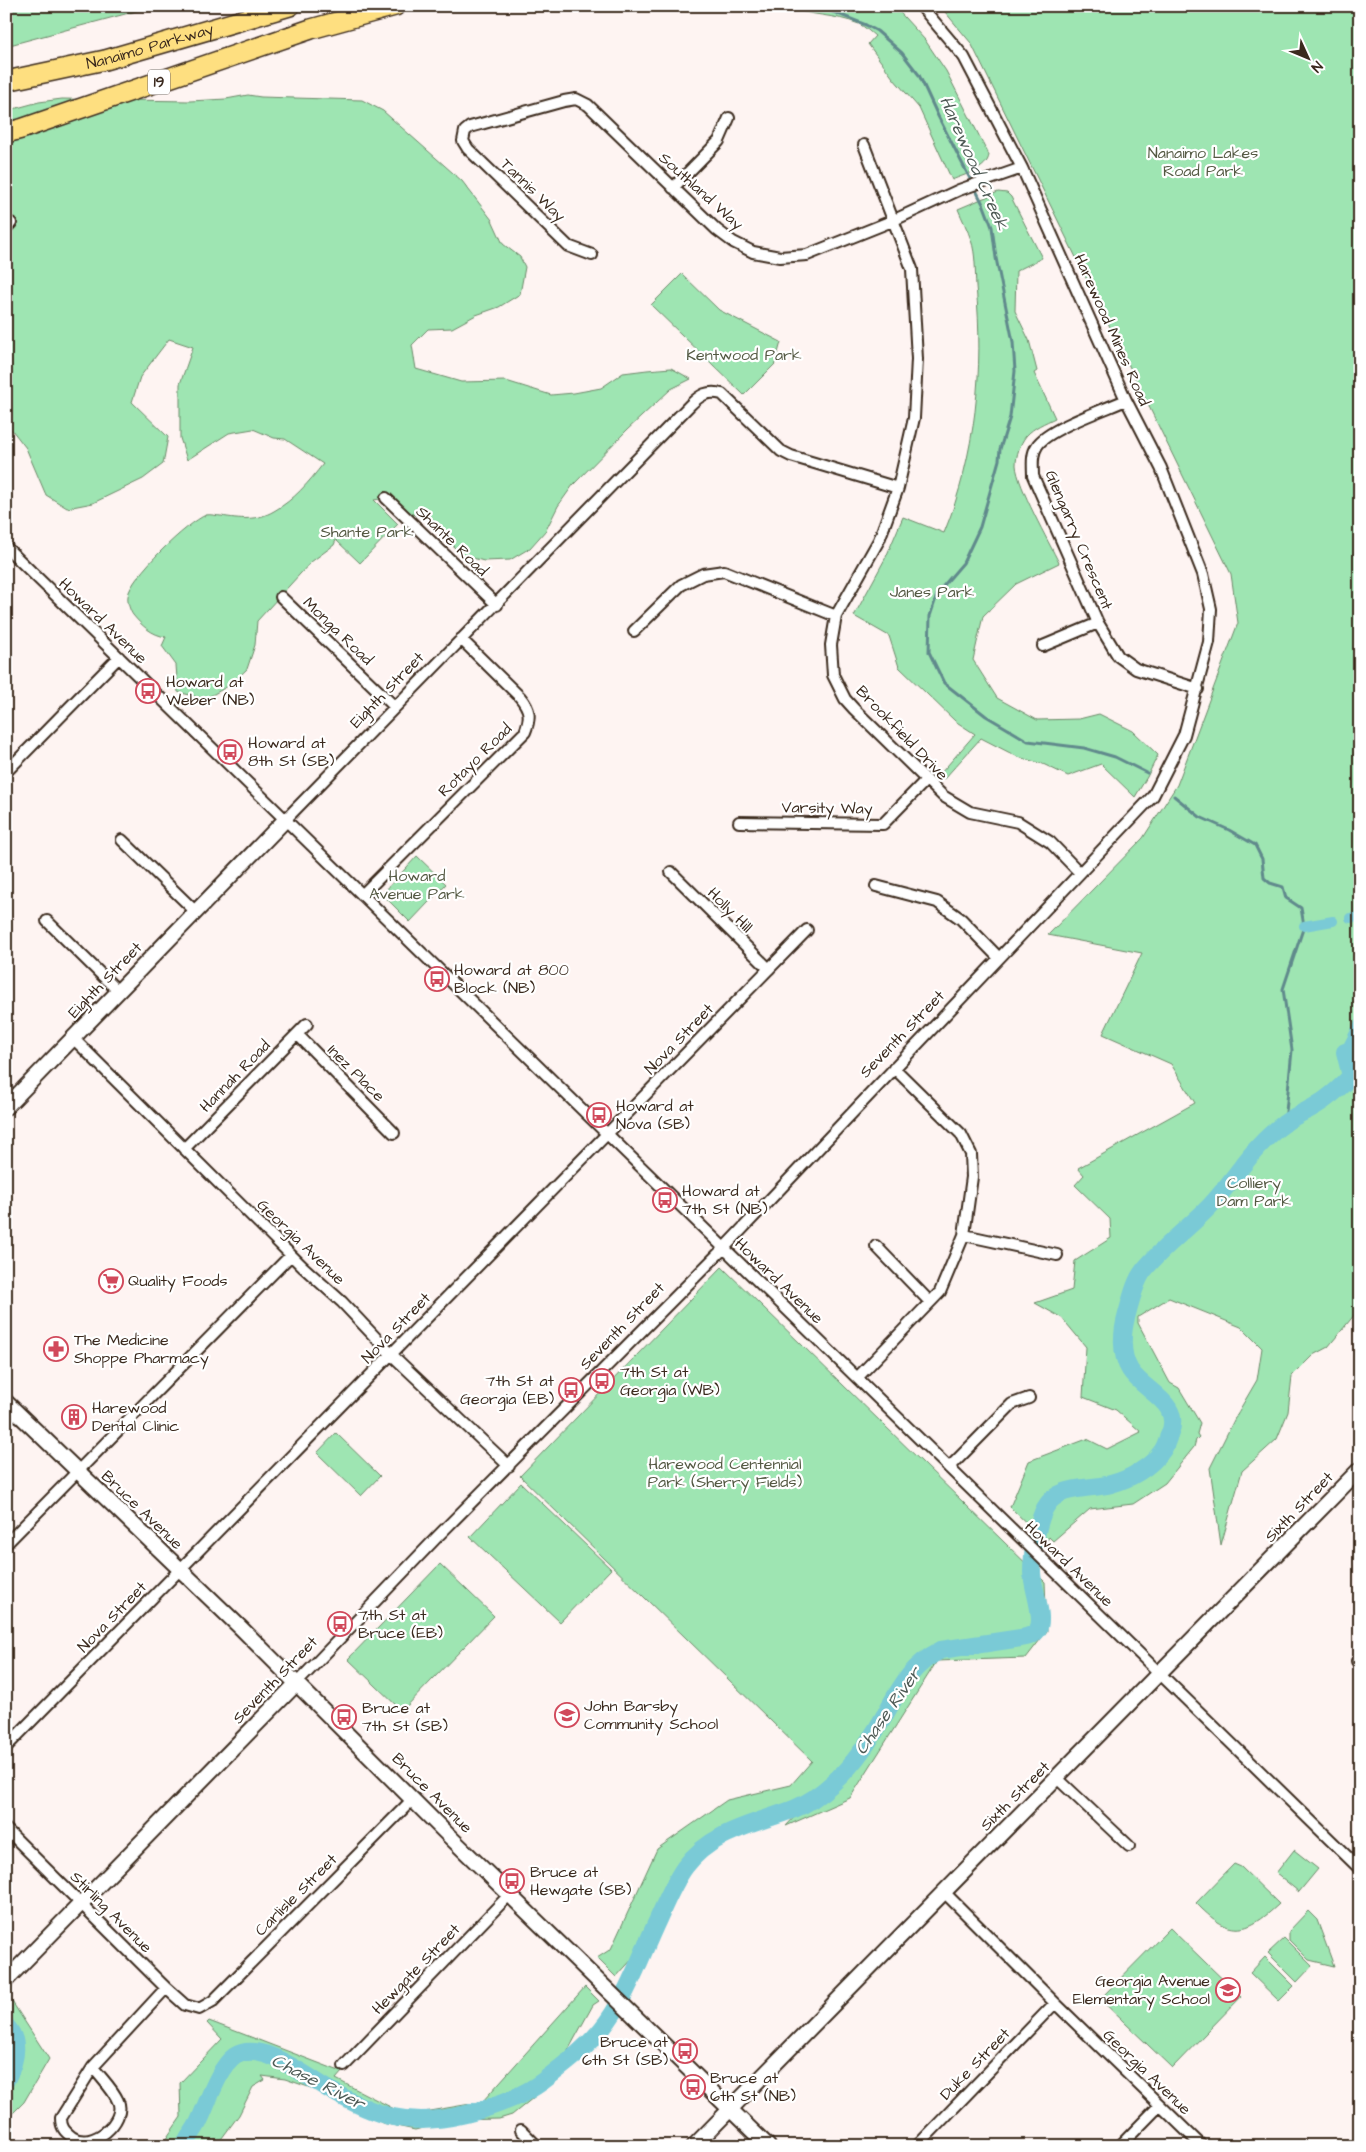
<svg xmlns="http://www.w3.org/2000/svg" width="1366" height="2152" font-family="'Architects Daughter',sans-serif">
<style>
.green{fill:#9ee5b2;stroke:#6c8868}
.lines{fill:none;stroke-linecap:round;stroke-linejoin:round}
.stream{stroke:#618a8c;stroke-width:3}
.canal{stroke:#7acad6;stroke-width:10}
.river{stroke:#7acad6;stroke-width:18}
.street-casing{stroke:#3b2a1e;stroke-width:14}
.secondary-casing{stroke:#3b2a1e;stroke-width:18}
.highway-casing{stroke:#3b2a1e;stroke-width:22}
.street{stroke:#fff;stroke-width:10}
.secondary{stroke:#fff;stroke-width:14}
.highway{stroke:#fedf80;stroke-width:19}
.labels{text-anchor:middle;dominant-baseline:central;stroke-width:4.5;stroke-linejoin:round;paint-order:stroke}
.shield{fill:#fff;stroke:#766a62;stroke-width:1}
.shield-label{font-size:15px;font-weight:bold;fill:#3b2a1e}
.street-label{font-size:16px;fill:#3b2a1e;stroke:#fff}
.park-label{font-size:16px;fill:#545943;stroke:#fff}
.poi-label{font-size:16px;fill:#3b2a1e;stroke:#fff;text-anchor:start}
.water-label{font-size:18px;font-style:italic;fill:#4e5a55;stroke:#fff}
</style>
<rect width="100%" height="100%" fill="#fef4f2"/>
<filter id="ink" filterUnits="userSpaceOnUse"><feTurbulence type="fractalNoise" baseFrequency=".02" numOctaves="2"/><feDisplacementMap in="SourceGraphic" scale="10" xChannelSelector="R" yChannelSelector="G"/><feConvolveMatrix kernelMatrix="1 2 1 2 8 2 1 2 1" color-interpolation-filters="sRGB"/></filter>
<g filter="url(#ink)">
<!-- green -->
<path class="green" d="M6 6H155L6 46Z
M784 6H894L925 40 946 71 989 155C987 170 965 174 952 180L919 108 893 78 868 44 875 36C870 32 865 27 859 24 835 14 808 16 784 6Z
M940 6H1360V1308L1328 1347 1313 1355 1292 1376 1288 1412 1277 1439 1242 1471 1221 1545 1210 1468 1236 1416 1257 1380 1262 1348 1241 1327 1169 1298 1138 1317V1323L1170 1383 1179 1388 1200 1423 1197 1434 1199 1437 1196 1440 1194 1447 1165 1483 1133 1504 1090 1509 1053 1541 1049 1537 1046 1542 1010 1507 1029 1461 1087 1439 1107 1449 1141 1432 1116 1410 1083 1397 1086 1347 1062 1318 1035 1303 1072 1290 1075 1261 1111 1238 1110 1219 1075 1185 1084 1175 1078 1168 1195 1103 1171 1064 1103 1034 1142 953 1048 935 1143 838 1177 785 1238 623 1231 574 971 43Z
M248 95 261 97 362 100 383 111 462 181 492 220 503 244 520 257 525 267 520 294 499 307 476 315 452 328 428 329 412 345 416 369 461 382 506 381 551 395 574 393 601 388 623 373 647 370 671 368 691 379 671 389 627 430 573 485 558 506 546 530 530 548 510 560 484 561 461 555 429 519 405 512 386 498 374 500 398 524 360 563 336 540 334 545 311 562 257 621 255 645 247 669 230 685 205 699 178 692 176 665 162 646 166 637C152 635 142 626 133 615 130 611 127 602 128 596 130 577 188 522 206 515 211 514 217 516 221 516 240 519 257 521 274 511 294 500 309 482 323 464L285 439 274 438 253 429 229 433 187 460 180 438V384L193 347 169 339 140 377 132 402 168 437 163 464 143 479 93 503 67 508 46 495 26 448 12 430 6 428V111L39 102 62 99 190 101 226 99Z
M998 192 1007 193 1011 197 1042 258 1016 271 1015 311 1029 340 1037 371 1034 373 1055 418C1045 423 1034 427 1026 436 1020 444 1016 455 1016 465 1017 486 1049 542 1059 563L1016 584 983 616 973 660 997 698 1037 720 1079 719 1099 714 1133 731 1158 755 1147 777 1135 797 1101 764 1068 776 1043 764 1018 757 981 738 944 779 940 774 975 734 955 721 899 667 889 636 854 616 886 557 903 517 944 533C976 455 984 369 976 286 975 272 976 254 971 240 968 230 962 219 958 209Z
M682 274 719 310 781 342 775 364 744 395 651 305Z
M417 856 446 884 410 922 387 899 385 891Z
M722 1267 1045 1582 1047 1631 1026 1658 937 1661 850 1798 786 1826 800 1811 717 1840 677 1871 661 1897 650 1934 635 1956 616 1977 597 1958 611 1949 657 1849 727 1800 791 1785 812 1761 520 1476Z
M336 1433 380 1476 361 1496 317 1453Z
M521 1483 611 1569 560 1622 470 1537Z
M440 1564 494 1616 402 1711 348 1659Z
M1294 1850 1318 1869 1299 1892 1276 1873Z
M1234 1864 1241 1867 1279 1904C1245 1936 1229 1937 1196 1903Z
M1308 1911 1317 1920 1334 1966 1309 1960 1289 1940V1931Z
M1170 1928 1241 1997 1172 2068 1100 1999Z
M1284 1938 1312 1966 1297 1982 1268 1953Z
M1265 1957 1294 1986 1279 2001 1250 1973Z
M585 1987 599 2001 593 2005 549 2085 512 2115 499 2119 454 2120 415 2130 382 2123 323 2092 285 2079 262 2076 265 2080 253 2087 239 2115 216 2146H161L181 2117 180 2083 222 2039 207 2023 209 2021 342 2072 336 2079 406 2115 482 2102Z
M9 1997 49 2059 24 2102 6 2120V1999Z"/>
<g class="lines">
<!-- stream -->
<path class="stream" d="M814 6 836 13 866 25 877 31 902 53 919 75 938 116 984 206 992 227 996 258 1013 342 1015 371 1010 417 1000 449 999 460 980 527 963 563 938 592 930 616 929 652 944 683 986 716 1028 741 1084 748 1115 757 1147 773
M1174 796 1200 817 1229 830 1255 845 1262 859 1264 878 1270 883 1283 887 1286 898 1301 908 1304 926 1283 989 1292 1050 1285 1122"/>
<!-- canal -->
<path class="canal" d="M1350 918 1360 917
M1304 926 1333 921
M1345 1052 1360 1023"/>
<!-- river -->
<path class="river" d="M6 2026C21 2042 15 2063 6 2080
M183 2146C189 2137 196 2129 200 2119 208 2102 219 2067 235 2056 261 2039 308 2078 330 2090 349 2101 371 2112 393 2117 434 2126 482 2112 520 2095 531 2090 541 2083 551 2075 569 2061 586 2048 601 2030 625 2001 639 1961 654 1928 664 1907 672 1885 685 1867 712 1831 755 1824 794 1809 809 1803 822 1793 833 1783 850 1768 864 1749 876 1730 896 1698 905 1668 941 1650L1021 1638C1027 1637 1034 1636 1038 1629 1045 1617 1032 1587 1032 1572 1032 1555 1037 1523 1045 1508 1058 1484 1089 1490 1111 1484 1130 1479 1151 1467 1162 1451 1166 1446 1167 1439 1170 1433 1182 1402 1144 1392 1130 1370 1120 1354 1122 1331 1127 1314 1131 1300 1135 1281 1144 1270 1163 1246 1189 1228 1210 1206 1236 1178 1253 1145 1285 1123 1294 1116 1305 1112 1315 1106 1329 1098 1340 1088 1351 1076L1345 1052"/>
<defs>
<path id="street" d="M864 145 912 269 917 359 914 418 898 488 879 540 836 616 831 645 833 675 845 699 854 709 943 796 970 812 1018 822 1050 842 1080 873
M673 188 719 141 729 118
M6 228 11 223
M592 255 568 246 468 149 463 141 465 131 470 127 564 101 576 99 588 105 717 230 733 242 753 252 780 257 807 255 892 221 959 190 1022 168
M1126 400C1106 409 1047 429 1037 446 1031 455 1033 466 1033 476L1098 623 1118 656 1136 669 1198 689
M386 498 497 605
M6 547 1360 1869
M281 597 395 707
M634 631 681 585 703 574 724 571 836 616
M1043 646 1098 623
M6 772 119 657
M286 819 690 405C700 395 708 390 722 394L781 451 791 456 898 488
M739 822 883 824 926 780
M122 840 196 912
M671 872 769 969
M876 886 937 902 961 919 999 958
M362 895 525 732C531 717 530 709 520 697L461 639
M47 921 119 992
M297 1034 394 1133
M73 1038 303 1267 342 1302 391 1354 509 1466
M184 1149 307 1024
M964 1235 1057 1255
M876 1246 930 1302
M857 1378 940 1292 964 1235 972 1177 971 1154 961 1134 894 1068
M949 1468 1012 1404 1029 1398
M6 1544 291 1255
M1357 1661 1360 1662
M296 1684 438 1536 724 1248 1153 796 1184 735 1209 642 1211 609 1203 574 1161 468 1126 400 1022 168 964 57 921 6
M6 1747 807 930
M1057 1778 1129 1846
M6 1829 166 1988 185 2005 199 2009 213 2001 413 1799
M944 1892 1055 2003 1202 2146
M344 2066 510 1894
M93 2067C100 2077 113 2089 118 2101 127 2121 92 2151 72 2137 64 2131 61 2127 61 2118L93 2067 166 1988
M521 2130 537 2146
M917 2146 1055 2003
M1120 2146 1160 2105"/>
<path id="secondary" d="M6 1107 286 819
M6 1402 241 1628 447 1834 768 2146
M6 1980 296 1684
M694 2146 1360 1469"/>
<g id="highway">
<path id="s1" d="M6 81 105 60 290 6"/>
<path d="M6 133 21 129 311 29 395 6"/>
</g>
</defs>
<!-- street casing -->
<use href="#street" class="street-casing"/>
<!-- secondary casing -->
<use href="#secondary" class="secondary-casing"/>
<!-- highway casing -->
<use href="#highway" class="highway-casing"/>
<!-- street -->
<use href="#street" class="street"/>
<!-- secondary -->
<use href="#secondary" class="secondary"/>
<!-- highway -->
<use href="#highway" class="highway"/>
</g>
</g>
<!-- icons -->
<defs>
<symbol id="bus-ring" viewBox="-11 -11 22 22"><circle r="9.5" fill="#fff" stroke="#d1495b" stroke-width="1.5"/><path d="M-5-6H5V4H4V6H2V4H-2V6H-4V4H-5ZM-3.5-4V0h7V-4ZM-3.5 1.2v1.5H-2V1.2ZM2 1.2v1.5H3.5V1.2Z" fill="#d1495b"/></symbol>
<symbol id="supermarket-ring" viewBox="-11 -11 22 22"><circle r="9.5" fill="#fff" stroke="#d1495b" stroke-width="1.5"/><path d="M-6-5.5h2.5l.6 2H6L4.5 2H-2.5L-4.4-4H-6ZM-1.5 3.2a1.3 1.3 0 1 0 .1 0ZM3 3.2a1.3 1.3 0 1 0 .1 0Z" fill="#d1495b"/></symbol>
<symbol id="pharmacy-ring" viewBox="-11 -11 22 22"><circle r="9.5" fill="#fff" stroke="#d1495b" stroke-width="1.5"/><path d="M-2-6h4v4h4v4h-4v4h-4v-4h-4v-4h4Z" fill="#d1495b"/></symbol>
<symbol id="building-ring" viewBox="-11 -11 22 22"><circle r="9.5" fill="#fff" stroke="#d1495b" stroke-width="1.5"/><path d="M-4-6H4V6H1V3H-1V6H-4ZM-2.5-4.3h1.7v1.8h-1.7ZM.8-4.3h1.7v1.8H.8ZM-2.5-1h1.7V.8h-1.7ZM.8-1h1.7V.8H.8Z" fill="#d1495b"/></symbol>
<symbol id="school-ring" viewBox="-11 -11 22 22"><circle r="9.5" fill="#fff" stroke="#d1495b" stroke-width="1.5"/><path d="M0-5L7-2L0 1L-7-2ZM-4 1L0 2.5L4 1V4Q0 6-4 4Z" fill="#d1495b"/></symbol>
</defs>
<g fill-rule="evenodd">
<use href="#bus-ring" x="134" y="677" width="28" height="28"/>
<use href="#bus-ring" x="216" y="738" width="28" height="28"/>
<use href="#bus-ring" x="423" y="965" width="28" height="28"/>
<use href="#bus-ring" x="585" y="1101" width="28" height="28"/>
<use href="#bus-ring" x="651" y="1186" width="28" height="28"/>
<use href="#supermarket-ring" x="97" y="1267" width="28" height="28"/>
<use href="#pharmacy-ring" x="42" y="1335" width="28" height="28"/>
<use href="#bus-ring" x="588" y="1367" width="28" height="28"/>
<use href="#bus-ring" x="557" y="1376" width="28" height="28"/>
<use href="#building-ring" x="60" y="1403" width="28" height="28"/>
<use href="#bus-ring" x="326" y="1610" width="28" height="28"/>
<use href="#school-ring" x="553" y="1701" width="28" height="28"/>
<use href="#bus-ring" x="330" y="1703" width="28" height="28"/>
<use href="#bus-ring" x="498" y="1867" width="28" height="28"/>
<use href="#school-ring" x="1214" y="1976" width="28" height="28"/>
<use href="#bus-ring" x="671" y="2037" width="28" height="28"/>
<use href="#bus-ring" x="679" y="2073" width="28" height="28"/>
</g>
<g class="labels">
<!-- shield labels -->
<rect class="shield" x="148" y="69.5" width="22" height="25" rx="4"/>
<g class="shield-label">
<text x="159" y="82">19</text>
</g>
<!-- street labels -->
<g class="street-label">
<text stroke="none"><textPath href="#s1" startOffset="148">Nanaimo Parkway</textPath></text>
<text transform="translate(533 190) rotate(44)">Tannis Way</text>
<text transform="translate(701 191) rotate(42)">Southland Way</text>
<text transform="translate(1112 330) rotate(66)">Harewood Mines Road</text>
<text transform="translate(1079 540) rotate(67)">Glengarry Crescent</text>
<text transform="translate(452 541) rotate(44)">Shante Road</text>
<text transform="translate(103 621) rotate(44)">Howard Avenue</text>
<text transform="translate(338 631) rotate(44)">Monga Road</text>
<text transform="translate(387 690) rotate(-46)">Eighth Street</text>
<text transform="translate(902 733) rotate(46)">Brookfield Drive</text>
<text transform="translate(475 760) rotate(-45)">Rotayo Road</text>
<text transform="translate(827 808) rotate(1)">Varsity Way</text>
<text transform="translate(730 910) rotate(45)">Holly Hill</text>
<text transform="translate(105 980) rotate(-46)">Eighth Street</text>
<text transform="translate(902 1034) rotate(-46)">Seventh Street</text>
<text transform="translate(679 1039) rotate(-46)">Nova Street</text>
<text transform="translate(356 1073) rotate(45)">Inez Place</text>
<text transform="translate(235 1076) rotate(-46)">Hannah Road</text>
<text transform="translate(301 1242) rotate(44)">Georgia Avenue</text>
<text transform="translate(779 1281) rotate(44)">Howard Avenue</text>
<text transform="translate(622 1326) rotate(-46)">Seventh Street</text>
<text transform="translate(396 1328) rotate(-46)">Nova Street</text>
<text transform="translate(1299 1507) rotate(-46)">Sixth Street</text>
<text transform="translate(142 1510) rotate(44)">Bruce Avenue</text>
<text transform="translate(1069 1564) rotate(44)">Howard Avenue</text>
<text transform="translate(112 1617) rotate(-46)">Nova Street</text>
<text transform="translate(275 1680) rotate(-46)">Seventh Street</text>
<text transform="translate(432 1793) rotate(45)">Bruce Avenue</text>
<text transform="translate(1015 1796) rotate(-45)">Sixth Street</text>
<text transform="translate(296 1895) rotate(-45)">Carlisle Street</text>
<text transform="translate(111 1912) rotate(45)">Stirling Avenue</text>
<text transform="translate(416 1969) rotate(-46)">Hewgate Street</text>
<text transform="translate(975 2064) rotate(-46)">Duke Street</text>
<text transform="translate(1147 2072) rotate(44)">Georgia Avenue</text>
</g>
<!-- park labels -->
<g class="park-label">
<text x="1203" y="153">Nanaimo Lakes<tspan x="1203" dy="18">Road Park</tspan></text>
<text x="744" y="355">Kentwood Park</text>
<text x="367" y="532">Shante Park</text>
<text x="932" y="592">Janes Park</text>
<text x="417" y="876">Howard<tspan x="417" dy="18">Avenue Park</tspan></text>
<text x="1254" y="1183">Colliery<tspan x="1254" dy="18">Dam Park</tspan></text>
<text x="725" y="1464">Harewood Centennial<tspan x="725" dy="18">Park (Sherry Fields)</tspan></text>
</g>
<!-- poi labels -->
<g class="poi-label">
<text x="166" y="682">Howard at<tspan x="166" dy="18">Weber (NB)</tspan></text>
<text x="248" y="743">Howard at<tspan x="248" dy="18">8th St (SB)</tspan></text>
<text x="454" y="970">Howard at 800<tspan x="454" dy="18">Block (NB)</tspan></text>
<text x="616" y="1106">Howard at<tspan x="616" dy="18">Nova (SB)</tspan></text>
<text x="682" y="1191">Howard at<tspan x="682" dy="18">7th St (NB)</tspan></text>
<text x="128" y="1281">Quality Foods</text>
<text x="74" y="1340">The Medicine<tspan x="74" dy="18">Shoppe Pharmacy</tspan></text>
<text x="620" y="1372">7th St at<tspan x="620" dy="18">Georgia (WB)</tspan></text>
<text x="554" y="1381" text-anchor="end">7th St at<tspan x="554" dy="18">Georgia (EB)</tspan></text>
<text x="92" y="1408">Harewood<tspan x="92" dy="18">Dental Clinic</tspan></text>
<text x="358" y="1615">7th St at<tspan x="358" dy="18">Bruce (EB)</tspan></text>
<text x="584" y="1706">John Barsby<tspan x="584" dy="18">Community School</tspan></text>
<text x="362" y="1708">Bruce at<tspan x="362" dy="18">7th St (SB)</tspan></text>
<text x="530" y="1872">Bruce at<tspan x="530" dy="18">Hewgate (SB)</tspan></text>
<text x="1210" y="1981" text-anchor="end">Georgia Avenue<tspan x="1210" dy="18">Elementary School</tspan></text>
<text x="668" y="2042" text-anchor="end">Bruce at<tspan x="668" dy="18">6th St (SB)</tspan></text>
<text x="710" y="2078">Bruce at<tspan x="710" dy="18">6th St (NB)</tspan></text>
</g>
<!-- water labels -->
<g class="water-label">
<text transform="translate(974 163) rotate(66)">Harewood Creek</text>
<text transform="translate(888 1711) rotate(-55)">Chase River</text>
<text transform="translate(318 2082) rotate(27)">Chase River</text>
</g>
</g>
<!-- margin -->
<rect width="1366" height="2152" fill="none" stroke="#fff" stroke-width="25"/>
<rect x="12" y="12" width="1341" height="2127" fill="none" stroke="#3b2a1e" stroke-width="2" filter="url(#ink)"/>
<!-- north arrow -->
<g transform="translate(1308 58) rotate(134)" stroke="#ffffff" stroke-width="4" paint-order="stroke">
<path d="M0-4L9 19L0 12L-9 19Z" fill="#3b2a1e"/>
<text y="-8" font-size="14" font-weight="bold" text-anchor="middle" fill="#3b2a1e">N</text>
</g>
</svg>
